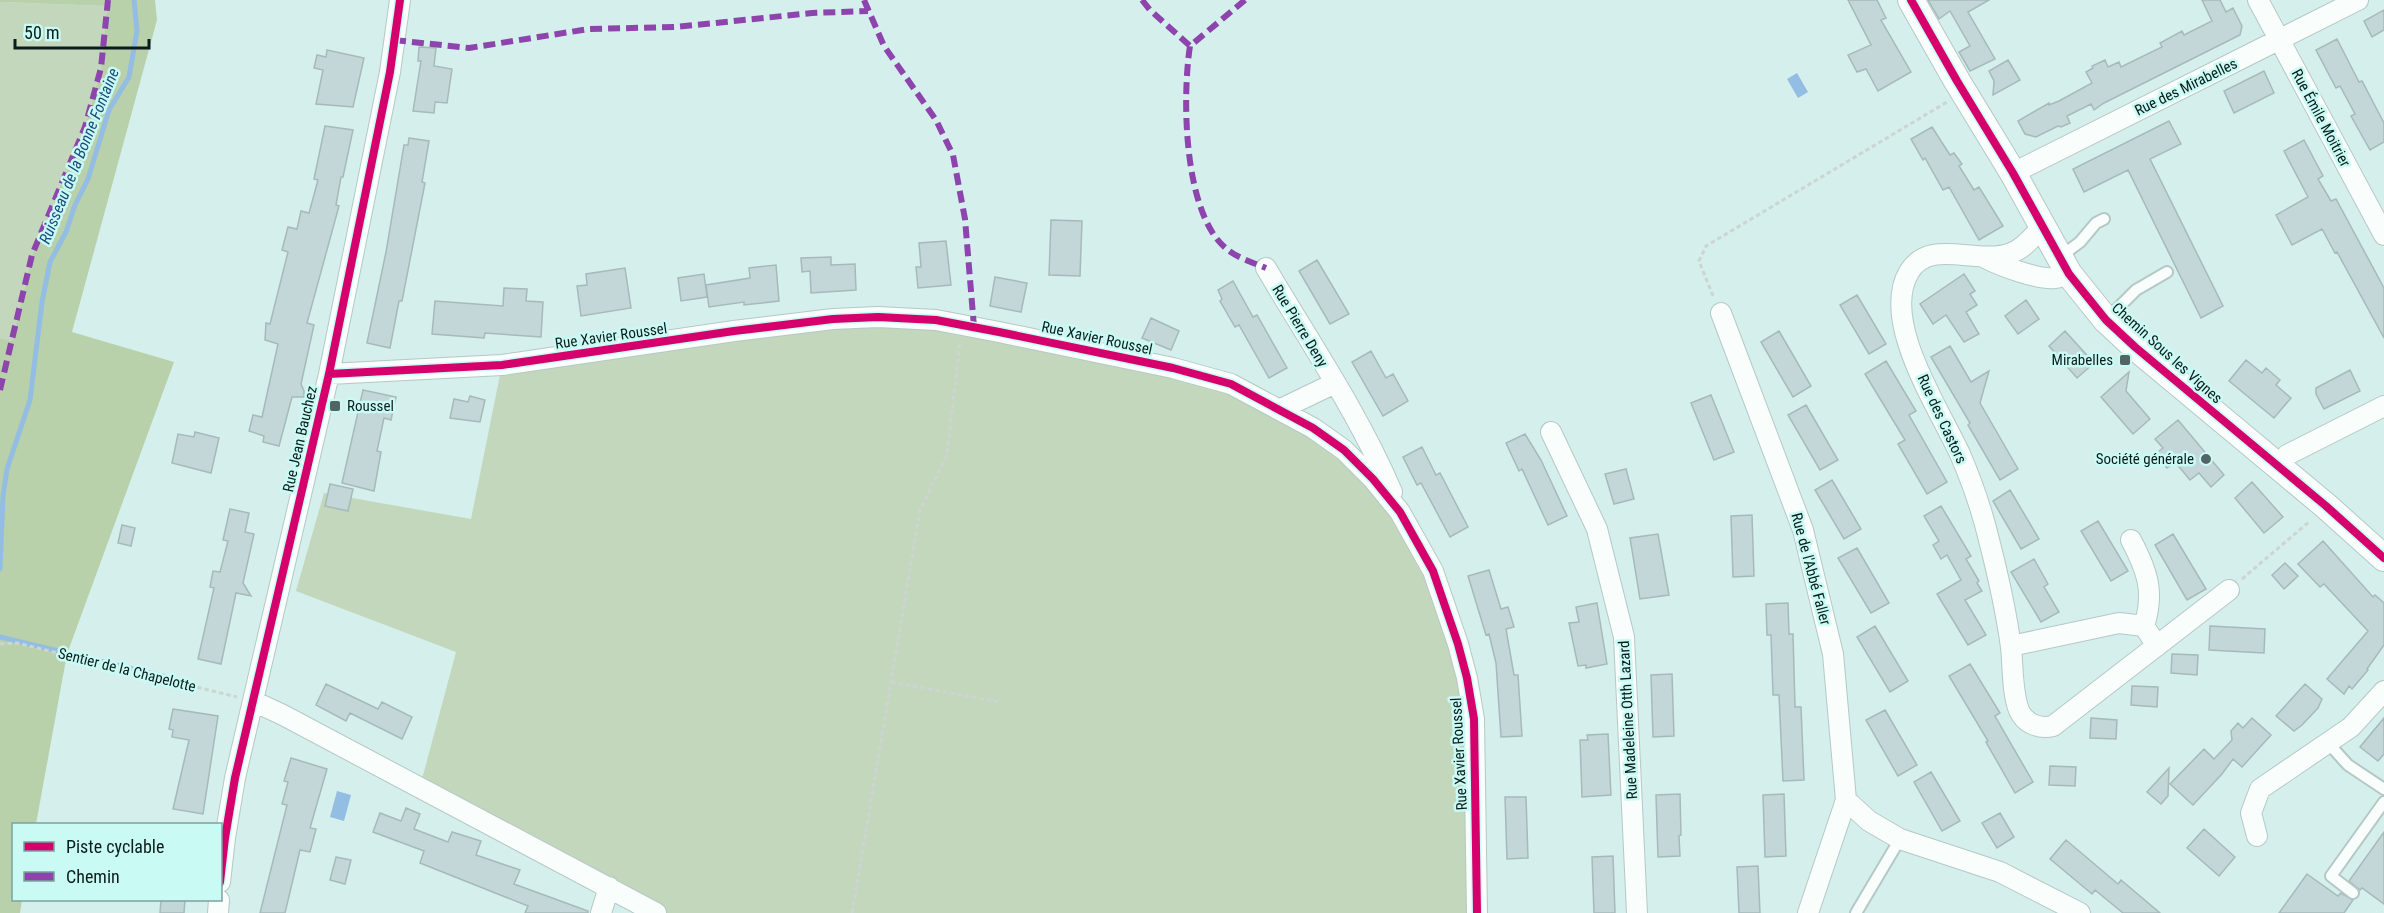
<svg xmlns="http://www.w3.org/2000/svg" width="2384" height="913" font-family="'Roboto Condensed',sans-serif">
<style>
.green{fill:#c2d7bc}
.forest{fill:#b8d1aa}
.water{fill:#93bde2}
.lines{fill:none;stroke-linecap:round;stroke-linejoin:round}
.stream{stroke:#93bde2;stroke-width:5}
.building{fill:#c3d6d8;stroke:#a6baba;stroke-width:1.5}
.service-casing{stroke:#b4c9c6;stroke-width:14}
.minor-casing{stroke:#b4c9c6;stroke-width:22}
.tertiary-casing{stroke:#b4c9c6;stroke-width:28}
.path{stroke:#ccd5d3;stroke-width:3;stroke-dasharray:4.5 3;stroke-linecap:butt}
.service{stroke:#f9fdfc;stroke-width:10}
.minor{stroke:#f9fdfc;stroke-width:20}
.tertiary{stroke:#f9fdfc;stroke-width:26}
.quiet{stroke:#8e44ad;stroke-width:6;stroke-dasharray:12 6;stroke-linecap:butt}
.cycleway-casing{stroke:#cafaf4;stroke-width:11}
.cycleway{stroke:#d6006c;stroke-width:8}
.poi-dot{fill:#516664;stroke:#cafaf4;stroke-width:2}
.labels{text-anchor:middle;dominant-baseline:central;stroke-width:5;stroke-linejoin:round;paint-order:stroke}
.street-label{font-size:15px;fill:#0a1d1b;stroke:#cafaf4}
.poi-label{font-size:15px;fill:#0a1d1b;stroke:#cafaf4;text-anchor:end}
.water-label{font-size:16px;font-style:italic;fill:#1b4e80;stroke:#cafaf4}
</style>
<rect width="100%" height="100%" fill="#d5efec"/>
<!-- green -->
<path class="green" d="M0 2 107 6 101 68 85 127 32 255 12 341 0 338Z
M878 317 1173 368 1313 428 1400 512 1467 678 1477 913H659L421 783 456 652 296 591 324 493 471 519 502 365Z"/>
<!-- forest -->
<path class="forest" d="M0 0H155L157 20 72 332 174 362 67 654 36 824H14V900H22L20 913H0V338L12 341 32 255 85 127 101 68 107 6 0 2Z"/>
<!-- water -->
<path class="water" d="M1797 73 1808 92 1798 98 1787 79Z
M337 791 351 795 344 821 330 817Z"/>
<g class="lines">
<!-- stream -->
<path class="stream" d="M0 569 3 496 7 469 30 400 42 302 50 262 66 232 75 205 88 179 109 110 129 77 137 31 134 0
M0 637 166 677"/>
</g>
<!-- building -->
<path class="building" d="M1848 0H1877L1886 18 1881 20 1911 72 1878 91 1866 69 1857 72 1848 55 1871 45Z
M1928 0H1989L1968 12 1995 59 1970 71 1959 52 1970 46 1950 11 1939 19Z
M2202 0H2220L2226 12 2233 8 2242 26 2240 35 2104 103 2094 110 2091 104 2067 116 2070 123 2061 127 2058 126 2036 137 2025 134 2018 121 2049 103V105L2059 101 2092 83 2086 72 2093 68 2092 66 2105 60 2108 67 2119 62 2121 67 2162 47 2160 43 2182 31 2184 35 2212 21Z
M2384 10V30L2372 37 2364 21Z
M2337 39 2359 82 2362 81 2384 123V142L2370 150 2351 116 2355 114 2340 86 2336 88 2316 50Z
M419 47 436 48 434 66 452 69 447 103 435 102 434 113 413 111 421 61H418Z
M327 50 364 58 353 107 316 104 323 70 314 68 317 55 326 57Z
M2008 60 2020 80 1993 95 1994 81 1989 71Z
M2264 71 2274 93 2234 113 2224 91Z
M2169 121 2181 144 2150 159 2223 306 2201 318 2128 170 2084 192 2073 169Z
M325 126 353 130 343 177H341L336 205 339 206 307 323 314 325 301 384 304 391V397H292L279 446 263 442 264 436 249 431 253 415 262 417 278 344 265 340 266 323 270 324 288 252 282 250 288 227 297 229 301 211 309 213 318 180 314 179Z
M1932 127 1950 155 1954 153 1962 164 1959 166 1974 190 1979 187 2003 226 1979 240 1949 187 1943 190 1925 158 1923 160 1911 139Z
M409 138 429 141 422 182 425 183 402 301H399L390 348 367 343 386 252 404 145H408Z
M2304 140 2323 176 2318 179 2331 201 2336 199 2384 288V338L2337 252 2335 253 2322 229 2292 245 2276 215 2308 197 2284 151Z
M1051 220 1082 221 1080 276 1049 275Z
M946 241 951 285 918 288 916 267H921L919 243Z
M831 257V265L855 264 856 290 811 293 810 271 802 272 801 258Z
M1317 260 1349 314 1330 324 1299 271Z
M776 265 779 301 744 305V302L709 307 706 285 750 278 749 268Z
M625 268 631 308 581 316 577 286 587 285 586 274Z
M704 274 707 297 681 301 678 278Z
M1964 274 1975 291 1970 294 1977 305 1966 312 1979 334 1964 342 1946 315 1933 324 1920 304Z
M995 277 1027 283 1021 312 990 306Z
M1233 281 1253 317 1257 315 1287 368 1269 378 1239 325 1235 327 1220 301 1222 299 1218 290Z
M504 288 527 289 526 301 543 302 541 337 485 333 484 338 432 334 435 301 503 306Z
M1857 295 1886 344 1869 354 1840 305Z
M2026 300 2039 319 2018 334 2005 316Z
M1151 318 1179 331 1171 350 1142 338Z
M1779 331 1811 386 1793 397 1761 342Z
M2065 331 2094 363 2077 378 2049 346Z
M1950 346 1971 382 1989 371 1980 403 2018 469 2000 480 1968 425 1970 423 1931 357Z
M1371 351 1386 378 1393 374 1408 401 1383 416 1352 362Z
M2246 360 2262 373 2266 368 2280 380 2276 385 2291 398 2274 418 2229 381Z
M1886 361 1916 411 1909 415 1947 482 1927 494 1898 444 1905 440 1865 374Z
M2350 370 2360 391 2324 409 2316 394V388Z
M2129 372 2126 391 2150 419 2133 434 2101 397Z
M363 390 396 397 391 420 384 418 377 451 381 452 374 491 342 483Z
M1711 395 1734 452 1714 460 1691 403Z
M470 396 485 400 480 422 450 418 454 399 468 402Z
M1806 405 1838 460 1820 470 1788 415Z
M2178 420 2224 475 2211 487 2199 473 2190 480 2175 462 2167 468 2155 454 2163 448 2155 439Z
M195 432 219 438 211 473 172 463 178 434 194 437Z
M1525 434 1541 460 1567 516 1548 525 1522 469 1519 471 1506 443Z
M1422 447 1436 475 1440 473 1468 527 1450 537 1421 483 1417 485 1403 457Z
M1626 469 1634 499 1614 504 1605 474Z
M1832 480 1861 529 1844 539 1815 490Z
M2252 482 2283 517 2264 533 2235 498Z
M330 484 353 489 348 511 325 506Z
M2010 490 2039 539 2021 549 1993 501Z
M1941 506 1971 556 1966 559 1979 581 1977 583 1982 591 1965 600 1986 635 1968 645 1937 594 1961 580 1947 555 1941 559 1933 545 1939 541 1924 516Z
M230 509 249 513 245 532 254 534 243 583 251 596 236 593 221 664 198 659 214 588 210 587 213 571 220 572 228 541 223 540Z
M1752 515 1754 576 1733 577 1731 516Z
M2098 521 2128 571 2111 581 2081 531Z
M122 525 135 528 131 546 118 543Z
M1658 534 1669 595 1640 599 1630 538Z
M2173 534 2206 589 2187 600 2155 545Z
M2323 541 2373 597 2375 595 2384 603V645L2367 669 2368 670 2352 689 2349 686 2344 694 2327 679 2368 631 2324 584 2320 587 2298 564Z
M1857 548 1889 603 1871 613 1838 558Z
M2034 559 2048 584 2044 587 2059 612 2041 622 2011 572Z
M2285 563 2298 576 2284 589 2272 575Z
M1489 570 1501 609 1508 607 1514 627 1506 629 1514 675H1518L1522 736 1501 737 1496 663 1489 634 1486 635 1468 576Z
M1597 603 1607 664 1586 668V665L1578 666 1569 623 1579 622 1576 607Z
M1788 603 1789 634H1793L1795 707H1801L1804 780 1783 781 1779 695H1773L1771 635H1767L1766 604Z
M1875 626 1908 681 1890 692 1857 637Z
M2210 626 2265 629 2264 653 2209 650Z
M2172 654 2198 655 2197 675 2171 673Z
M1970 664 2000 713 1995 716 2033 782 2015 793 1986 742 1988 741 1949 676Z
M1672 674 1674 736 1653 737 1651 675Z
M326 684 378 709 382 702 412 717 402 739 350 713 346 721 316 705Z
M2305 684 2322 699 2318 708 2302 725 2294 731 2276 716Z
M2132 686 2158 687 2157 707 2131 705Z
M173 709 218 716 203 814 173 809 189 740 172 737 173 730 169 729Z
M1885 710 1917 765 1898 776 1866 720Z
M2091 718 2117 720 2116 739 2090 738Z
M2252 718 2271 735 2242 767 2233 759 2222 774 2193 805 2170 784 2204 749 2214 759 2232 740 2231 731 2238 723 2243 728Z
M2384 718V754L2378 761 2360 747Z
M1608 734 1611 795 1582 797 1580 740H1588L1587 735Z
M291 758 327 769 310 828 316 829 310 852 300 850 285 913H260L287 805 282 804 288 782 284 781Z
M2050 766 2076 767 2075 786 2049 785Z
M2169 768 2168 796 2161 804 2147 792Z
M1931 772 1960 821 1942 831 1914 782Z
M1680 794 1681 835 1679 836 1680 856 1658 857 1656 795Z
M1784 794 1786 856 1765 857 1763 795Z
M1505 797H1526L1528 858 1507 859Z
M406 808 420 814 414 829 448 842 452 832 481 841 476 855 520 870 514 884 588 911V913H525L528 906 420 863 424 851 373 832 380 813 401 821Z
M2000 813 2014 837 1997 848 1982 823Z
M2204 829 2235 857 2219 876 2187 848Z
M2384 832V904L2362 888 2360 890 2349 881Z
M2066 840 2118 884 2121 880 2160 913H2123L2095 890 2092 894 2050 859Z
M1613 856 1615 913H1594L1592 857Z
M336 857 351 860 345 884 330 880Z
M1758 866 1760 913H1739L1737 867Z
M2307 874 2338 896 2341 893 2353 900 2344 913H2279Z
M161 900H185L184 913H160Z"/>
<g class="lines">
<defs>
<path id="service" d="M2060 257 2080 242 2096 223 2104 219
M2106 320 2136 290 2167 272
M2329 744 2348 765 2384 789
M2353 893 2331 876 2384 802
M1856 913 1900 839"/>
<path id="minor" d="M2258 0 2384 235
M2013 173 2358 0
M2042 227C2033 236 2024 249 2011 253 1977 266 1930 237 1909 272 1880 321 1939 408 1960 454 1972 482 1982 510 1989 540 1998 575 2006 611 2011 647 2013 665 2012 700 2021 714 2028 725 2041 729 2053 726L2229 590
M1985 258C2001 266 2038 280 2055 278 2059 278 2065 275 2069 274
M1266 268C1309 341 1359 414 1392 492
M1721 313 1803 530 1833 654 1846 800
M329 374 502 365 734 331 833 319 878 317 936 320 999 332 1173 368 1231 384 1313 428 1344 450 1373 479 1400 512 1433 571 1458 644 1467 678 1474 719 1477 913
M1281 409 1335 383
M1551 432 1597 529 1624 637 1637 913
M2278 466 2287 455 2384 406
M2131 540C2147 570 2155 592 2144 626
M2011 646 2119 623 2144 626 2157 646
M253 701 283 715 656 913
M2257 836 2251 813 2260 789 2351 727 2384 691
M220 882 225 838 235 778 329 374 390 72 400 0
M218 913 219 900
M601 913 609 887
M1808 913 1846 800 1869 821 1900 839 2000 872 2080 913"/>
<path id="tertiary" d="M1911 0 1957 81 2013 173 2069 274 2106 320 2135 347 2326 506 2384 558"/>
</defs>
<!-- service casing -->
<use href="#service" class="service-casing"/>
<!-- minor casing -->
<use href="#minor" class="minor-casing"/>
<!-- tertiary casing -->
<use href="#tertiary" class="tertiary-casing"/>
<!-- path -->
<path class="path" d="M1713 296 1699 261 1706 246 1947 102
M2242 579 2310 521
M0 644 17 643 237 697
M891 682 999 702
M852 913 920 510 947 455 960 342"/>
<!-- service -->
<use href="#service" class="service"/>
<!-- minor -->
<use href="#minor" class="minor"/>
<!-- tertiary -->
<use href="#tertiary" class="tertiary"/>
<!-- quiet -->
<path class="quiet" d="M864 0 884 46 936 120 953 155 965 219 974 327
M1142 0 1150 10 1190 46
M1245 0 1190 46C1182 97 1183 216 1228 250 1238 258 1254 263 1266 268
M394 40 469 48 589 29 676 27 812 13 868 11
M0 390 32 255 85 127 101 68 108 0"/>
<defs>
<path id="cycleway" d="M1911 0 1957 81 2013 173 2069 274 2106 320 2135 347 2326 506 2384 558
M329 374 502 365 734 331 833 319 878 317 936 320 999 332 1173 368 1231 384 1313 428 1344 450 1373 479 1400 512 1433 571 1458 644 1467 678 1474 719 1477 913
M220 882 225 838 235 778 329 374 390 72 400 0"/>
</defs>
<!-- cycleway casing -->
<use href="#cycleway" class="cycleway-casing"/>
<!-- cycleway -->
<use href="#cycleway" class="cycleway"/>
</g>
<!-- markers -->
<g class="poi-dot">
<rect x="2119" y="354" width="12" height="12" rx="3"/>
<rect x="329" y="400" width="12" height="12" rx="3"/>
<circle cx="2206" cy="459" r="6"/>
</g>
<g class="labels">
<!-- street labels -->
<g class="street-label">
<text transform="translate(2186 87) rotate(-26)">Rue des Mirabelles</text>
<text transform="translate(2321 118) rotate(62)">Rue Émile Moitrier</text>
<text transform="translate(1300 326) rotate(59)">Rue Pierre Deny</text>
<text transform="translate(611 336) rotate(-8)">Rue Xavier Roussel</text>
<text transform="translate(1097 338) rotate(12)">Rue Xavier Roussel</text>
<text transform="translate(2167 353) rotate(42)">Chemin Sous les Vignes</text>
<text transform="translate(1942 419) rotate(65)">Rue des Castors</text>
<text transform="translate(300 439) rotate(-77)">Rue Jean Bauchez</text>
<text transform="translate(1811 569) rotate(75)">Rue de l'Abbé Faller</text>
<text transform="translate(127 670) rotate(14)">Sentier de la Chapelotte</text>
<text transform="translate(1628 720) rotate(-93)">Rue Madeleine Otth Lazard</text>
<text transform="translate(1459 754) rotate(-93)">Rue Xavier Roussel</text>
</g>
<!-- poi labels -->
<g class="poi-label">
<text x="2113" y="360">Mirabelles</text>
<text x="347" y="406" text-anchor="start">Roussel</text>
<text x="2194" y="459">Société générale</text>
</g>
<!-- water labels -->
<g class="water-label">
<text transform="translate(79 156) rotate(-68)">Ruisseau de la Bonne Fontaine</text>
</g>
</g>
<!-- legend -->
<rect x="12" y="823" width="210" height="78" fill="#cafaf4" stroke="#7da29d" stroke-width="1.5"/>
<rect x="24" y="842" width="30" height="9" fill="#d6006c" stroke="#7da29d" stroke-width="1.5"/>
<text x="66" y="853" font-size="18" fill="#0a1d1b">Piste cyclable</text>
<rect x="24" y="872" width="30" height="9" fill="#8e44ad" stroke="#7da29d" stroke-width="1.5"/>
<text x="66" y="883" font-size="18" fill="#0a1d1b">Chemin</text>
<!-- scale -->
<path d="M15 39v9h134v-9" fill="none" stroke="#0a1d1b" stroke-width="3"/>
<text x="24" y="39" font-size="18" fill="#0a1d1b" stroke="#cafaf4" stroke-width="4.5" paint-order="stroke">50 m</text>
</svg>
